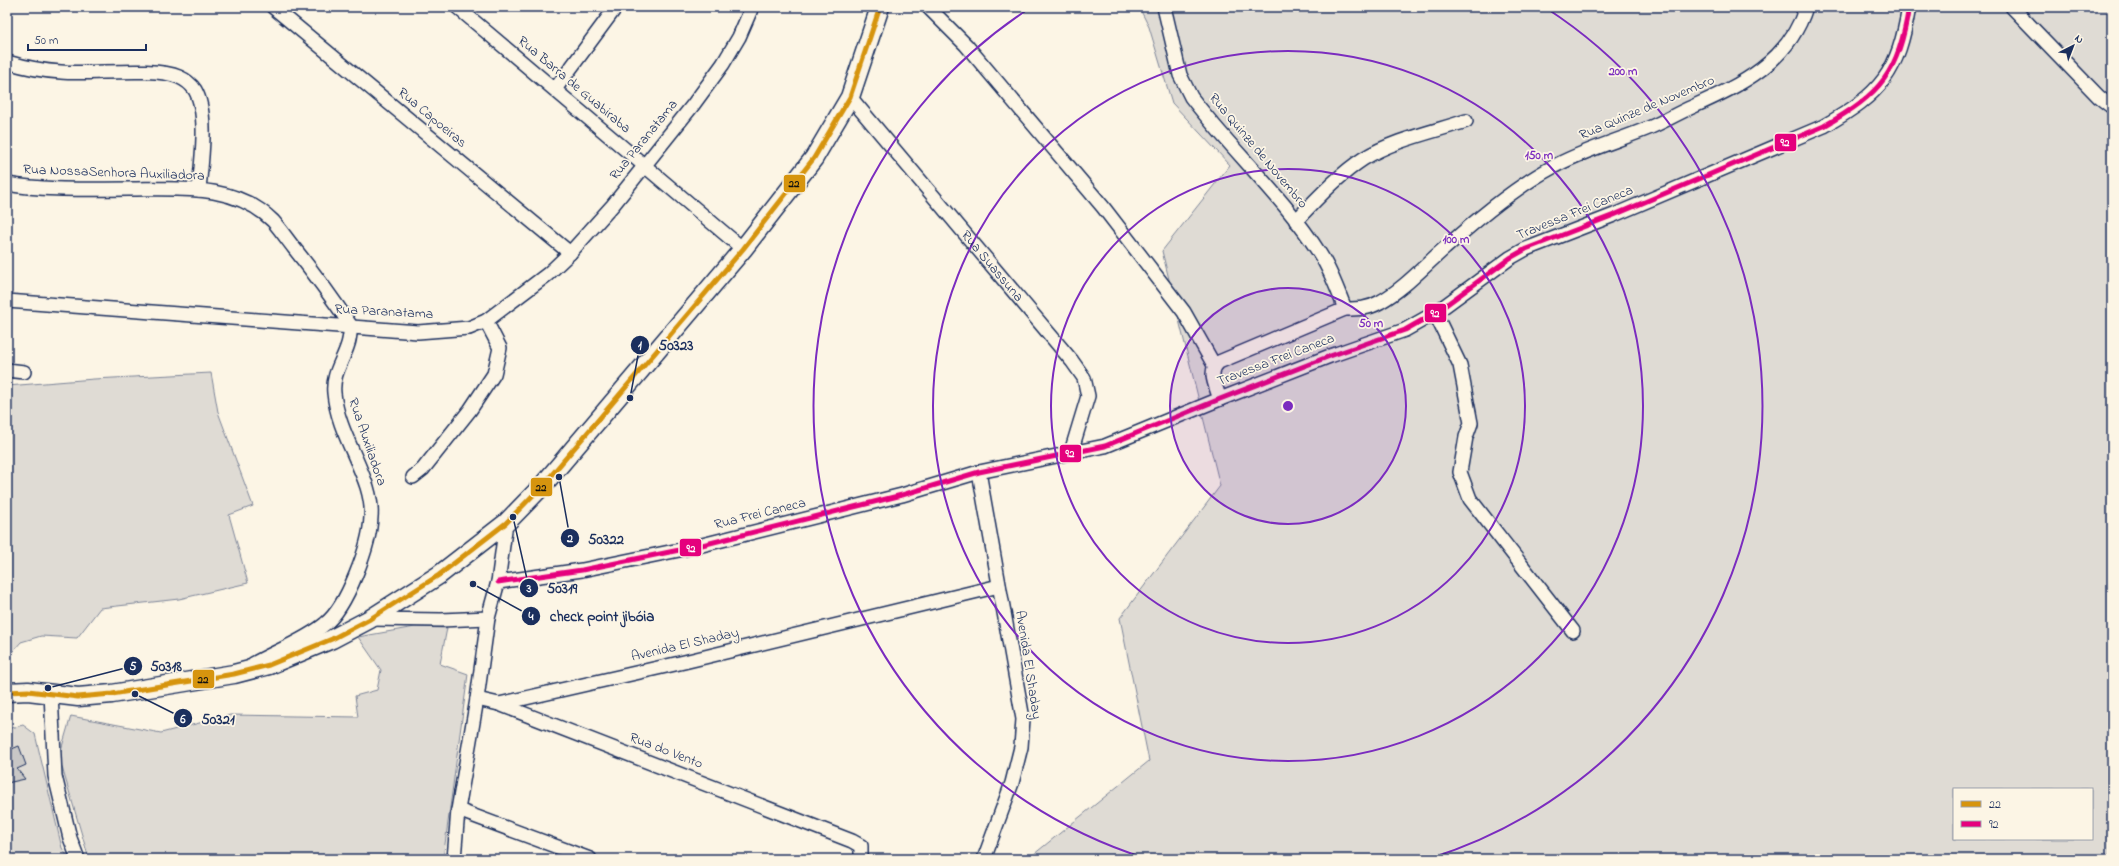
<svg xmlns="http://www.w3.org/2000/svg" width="2119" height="866" font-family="'Indie Flower',sans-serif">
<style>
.green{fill:#dfdbd4;stroke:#7d8599;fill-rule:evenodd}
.building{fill:#c8c7c6;stroke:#1b2f5e}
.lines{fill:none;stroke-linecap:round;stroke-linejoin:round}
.street-casing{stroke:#1b2f5e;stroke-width:16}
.secondary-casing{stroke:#1b2f5e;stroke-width:21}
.street{stroke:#fcf5e5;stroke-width:13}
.secondary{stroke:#fcf5e5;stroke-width:18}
.bus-1-casing{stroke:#fcf5e5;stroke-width:8}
.bus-2-casing{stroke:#fcf5e5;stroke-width:8}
.bus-1{stroke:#d6940e;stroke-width:5}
.bus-2{stroke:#e5007d;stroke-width:5}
.ring{fill:none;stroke:#7b2cbf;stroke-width:2}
.labels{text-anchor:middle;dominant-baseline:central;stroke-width:3.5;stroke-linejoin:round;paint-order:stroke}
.street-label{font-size:14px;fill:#1b2f5e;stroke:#fcf5e5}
.centre{fill:#7b2cbf;stroke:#fcf5e5;stroke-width:2}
.ring-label{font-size:12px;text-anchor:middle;font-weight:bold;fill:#7b2cbf;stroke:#fcf5e5;stroke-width:3.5;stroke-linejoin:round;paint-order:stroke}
.leader{fill:none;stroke:#1b2f5e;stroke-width:1.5}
.callout-dot{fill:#1b2f5e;stroke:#fcf5e5;stroke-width:1.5}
.mark-label{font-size:12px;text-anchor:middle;font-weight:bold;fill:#fff}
.callout-label{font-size:15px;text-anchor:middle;font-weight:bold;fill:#1b2f5e;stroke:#fcf5e5;stroke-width:3.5;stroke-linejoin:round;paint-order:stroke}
.line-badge{stroke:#fcf5e5;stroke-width:1.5}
.badge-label{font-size:11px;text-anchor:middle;font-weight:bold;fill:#fff}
.pale-badge-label{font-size:11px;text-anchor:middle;font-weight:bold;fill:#111}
</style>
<rect width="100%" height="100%" fill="#fcf5e5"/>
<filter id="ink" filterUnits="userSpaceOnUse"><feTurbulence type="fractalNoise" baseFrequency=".025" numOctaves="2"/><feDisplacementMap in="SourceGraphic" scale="8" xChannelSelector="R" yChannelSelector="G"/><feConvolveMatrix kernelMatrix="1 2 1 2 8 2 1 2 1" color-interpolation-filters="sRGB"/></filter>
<g filter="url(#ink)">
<!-- green -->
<path class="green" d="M1139 7H2105L2112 12V859H1028L1149 761 1120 618 1220 486 1162 251 1230 165 1172 103 1149 27ZM1954 789H2092V839H1954Z
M211 373 218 412 253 506 229 515 248 583 179 599 100 608 77 638 41 636 21 642 7 658V386L94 379Z
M415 627 447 628 440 664 468 674 443 859H89L59 757 71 716 161 733 230 715 358 717 355 696 377 690 381 670 358 637Z
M23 725 35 734 62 848 69 859H7V729Z"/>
<!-- building -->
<path class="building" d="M19 746 26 765 17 769 25 779 7 783V751Z"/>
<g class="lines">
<defs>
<g id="street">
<path d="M273 7 570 253"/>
<path d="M457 7 743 249"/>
<path d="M928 7 966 45 1103 207 1184 312 1214 365"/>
<path d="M1164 7 1180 75 1191 97C1232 151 1284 197 1320 254 1331 271 1338 291 1345 309"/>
<path d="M2012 7 2099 97 2112 107"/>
<path d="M7 62C24 67 43 71 61 72 91 75 154 66 179 77 186 80 191 84 195 90 209 114 201 163 199 190"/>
<path d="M556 88 616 7"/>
<path id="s1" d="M850 97 1072 361 1084 378 1088 396 1071 452"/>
<path d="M7 184C47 191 88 189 129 189 178 189 235 183 273 221 280 229 287 239 294 248 314 273 333 299 351 326 350 332 350 338 348 344 343 361 332 374 334 393 337 426 357 456 367 487 370 497 372 507 371 517 370 545 347 607 325 624 304 641 276 651 253 664"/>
<path d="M1296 221C1315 200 1340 174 1363 159 1393 140 1433 132 1466 121"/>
<path d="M7 301 418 332 469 328 486 321 548 274 570 253 613 205 693 105 723 64 739 37 752 7"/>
<path d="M1435 313 1460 365 1467 402 1471 423 1466 437 1460 472 1470 499 1573 631"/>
<path d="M7 370 24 372"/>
<path d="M1220 399C1216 386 1207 371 1219 362L1345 309C1358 309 1368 309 1380 302 1404 289 1424 266 1445 248 1476 220 1514 188 1551 168 1583 150 1618 141 1651 127 1665 121 1678 113 1692 107 1741 85 1789 62 1806 7"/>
<path d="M979 472 1023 719 1021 747 1012 783 984 859"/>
<path d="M413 477 423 469 470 410 494 374 500 348 486 321"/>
<path d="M498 582 582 570 694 547 902 495 979 472 1105 446 1220 399 1330 356 1405 330 1435 313 1510 258 1526 249 1614 215 1824 126C1882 93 1898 73 1909 7"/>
<path d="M370 619 441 620 488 618"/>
<path d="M51 694 55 776 70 838 78 859"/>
<path d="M477 699 499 704 852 841 861 846V859"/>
<path d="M499 704 684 662 999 586"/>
<path d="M458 810 590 859"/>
<path d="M454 859 458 810 477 699 488 618 498 582 506 523"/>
</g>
<path id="secondary" d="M7 692 28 691 78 697 112 694 234 674 269 665 332 639 370 619 439 575 506 523 543 485 743 249 814 158 850 97 880 7"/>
</defs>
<!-- street casing -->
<use href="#street" class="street-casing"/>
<!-- secondary casing -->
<use href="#secondary" class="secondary-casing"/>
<!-- street -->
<use href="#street" class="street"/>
<!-- secondary -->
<use href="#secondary" class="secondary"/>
<defs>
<path id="bus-1" d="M7 692 28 691 78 697 112 694 234 674 269 665 332 639 370 619 439 575 506 523 543 485 743 249 814 158 850 97 880 7"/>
<path id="bus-2" d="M498 582 582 570 694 547 902 495 979 472 1105 446 1220 399 1330 356 1405 330 1435 313 1510 258 1526 249 1614 215 1824 126C1882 93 1898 73 1909 7"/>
</defs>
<!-- bus-1 casing -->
<use href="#bus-1" class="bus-1-casing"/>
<!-- bus-2 casing -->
<use href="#bus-2" class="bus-2-casing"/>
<!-- bus-1 -->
<use href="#bus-1" class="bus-1"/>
<!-- bus-2 -->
<use href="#bus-2" class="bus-2"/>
</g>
</g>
<!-- distance rings -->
<circle cx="1288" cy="406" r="118" fill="#7b2cbf" fill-opacity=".12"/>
<g class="ring">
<circle cx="1288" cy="406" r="118"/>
<circle cx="1288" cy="406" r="237"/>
<circle cx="1288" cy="406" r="355"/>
<path d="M1145 858A474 474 0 0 1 1030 8M1546 8A474 474 0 0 1 1431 858"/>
</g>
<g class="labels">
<!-- street labels -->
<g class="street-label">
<text transform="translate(574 85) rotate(40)">Rua Barra de Guabiraba</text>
<text transform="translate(1647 108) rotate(-23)">Rua Quinze de Novembro</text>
<text transform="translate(432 118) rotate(40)">Rua Capoeiras</text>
<text transform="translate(644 140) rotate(-51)">Rua Paranatama</text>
<text transform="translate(1258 151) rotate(50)">Rua Quinze de Novembro</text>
<text transform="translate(114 173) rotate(2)">Rua NossaSenhora Auxiliadora</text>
<text transform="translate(1575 213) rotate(-22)">Travessa Frei Caneca</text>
<text stroke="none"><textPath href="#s1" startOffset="221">Rua Suassuna</textPath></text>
<text transform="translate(384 312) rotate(3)">Rua Paranatama</text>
<text transform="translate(1276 360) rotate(-21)">Travessa Frei Caneca</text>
<text transform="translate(367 442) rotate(71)">Rua Auxiliadora</text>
<text transform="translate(760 514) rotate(-14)">Rua Frei Caneca</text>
<text transform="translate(685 645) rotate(-13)">Avenida El Shaday</text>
<text transform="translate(1028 665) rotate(81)">Avenida El Shaday</text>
<text transform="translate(666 751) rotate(21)">Rua do Vento</text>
</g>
</g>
<circle cx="1288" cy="406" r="6" class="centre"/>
<g class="ring-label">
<text x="1623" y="75">200 m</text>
<text x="1539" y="159">150 m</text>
<text x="1456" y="243">100 m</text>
<text x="1371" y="327">50 m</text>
</g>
<!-- callouts -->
<path class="leader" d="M630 398L640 345M559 477L570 538M513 517L529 588M473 584L531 616M48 688L133 666M135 694L183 718"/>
<g class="callout-dot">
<circle cx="630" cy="398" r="4"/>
<circle cx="559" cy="477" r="4"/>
<circle cx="513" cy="517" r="4"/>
<circle cx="473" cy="584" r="4"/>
<circle cx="48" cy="688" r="4"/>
<circle cx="135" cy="694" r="4"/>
<circle cx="640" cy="345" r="10"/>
<circle cx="570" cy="538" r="10"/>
<circle cx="529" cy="588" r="10"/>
<circle cx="531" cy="616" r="10"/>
<circle cx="133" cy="666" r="10"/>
<circle cx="183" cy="718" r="10"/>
</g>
<g class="mark-label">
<text x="640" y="349">1</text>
<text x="570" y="542">2</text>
<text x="529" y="592">3</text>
<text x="531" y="620">4</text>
<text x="133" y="670">5</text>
<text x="183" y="723">6</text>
</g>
<g class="callout-label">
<text x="676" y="350">50323</text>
<text x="606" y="544">50322</text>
<text x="562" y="593">50319</text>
<text x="602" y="621">check point jibóia</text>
<text x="166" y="671">50318</text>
<text x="218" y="724">50321</text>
</g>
<g class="line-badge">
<rect x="1774" y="133" width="23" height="19" rx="4" fill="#e5007d"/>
<rect x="783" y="174" width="23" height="19" rx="4" fill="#d6940e"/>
<rect x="1424" y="303" width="23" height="20" rx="4" fill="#e5007d"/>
<rect x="1059" y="444" width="23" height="19" rx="4" fill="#e5007d"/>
<rect x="530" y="477" width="23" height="20" rx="4" fill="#d6940e"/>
<rect x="679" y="538" width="23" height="19" rx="4" fill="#e5007d"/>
<rect x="192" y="669" width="23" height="20" rx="4" fill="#d6940e"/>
</g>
<g class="badge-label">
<text x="1785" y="146">92</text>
<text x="1435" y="317">92</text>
<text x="1070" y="457">92</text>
<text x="691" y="552">92</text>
</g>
<g class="pale-badge-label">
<text x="794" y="187">22</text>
<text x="541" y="491">22</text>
<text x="203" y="683">22</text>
</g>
<!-- margin -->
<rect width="2119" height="866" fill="none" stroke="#fcf5e5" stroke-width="24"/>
<rect x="12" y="12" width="2095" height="842" fill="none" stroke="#1b2f5e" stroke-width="1.5" filter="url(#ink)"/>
<!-- legend -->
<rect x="1953" y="788" width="140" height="52" fill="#fcf5e5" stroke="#a2a6af"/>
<rect x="1961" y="801" width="20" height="6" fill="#d6940e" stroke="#a2a6af"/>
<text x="1989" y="808" font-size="12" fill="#1b2f5e">22</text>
<rect x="1961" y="821" width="20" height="6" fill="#e5007d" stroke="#a2a6af"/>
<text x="1989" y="828" font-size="12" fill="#1b2f5e">92</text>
<!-- north arrow -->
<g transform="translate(2073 46) rotate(42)" stroke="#fcf5e5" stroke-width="3" paint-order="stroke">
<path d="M0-3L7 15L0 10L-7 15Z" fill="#1b2f5e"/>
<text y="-6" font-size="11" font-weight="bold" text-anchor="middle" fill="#1b2f5e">N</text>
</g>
<!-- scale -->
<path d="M28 44v6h118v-6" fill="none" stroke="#1b2f5e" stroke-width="2"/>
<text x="34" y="44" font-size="12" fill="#1b2f5e" stroke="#fcf5e5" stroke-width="3" paint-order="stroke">50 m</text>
</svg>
